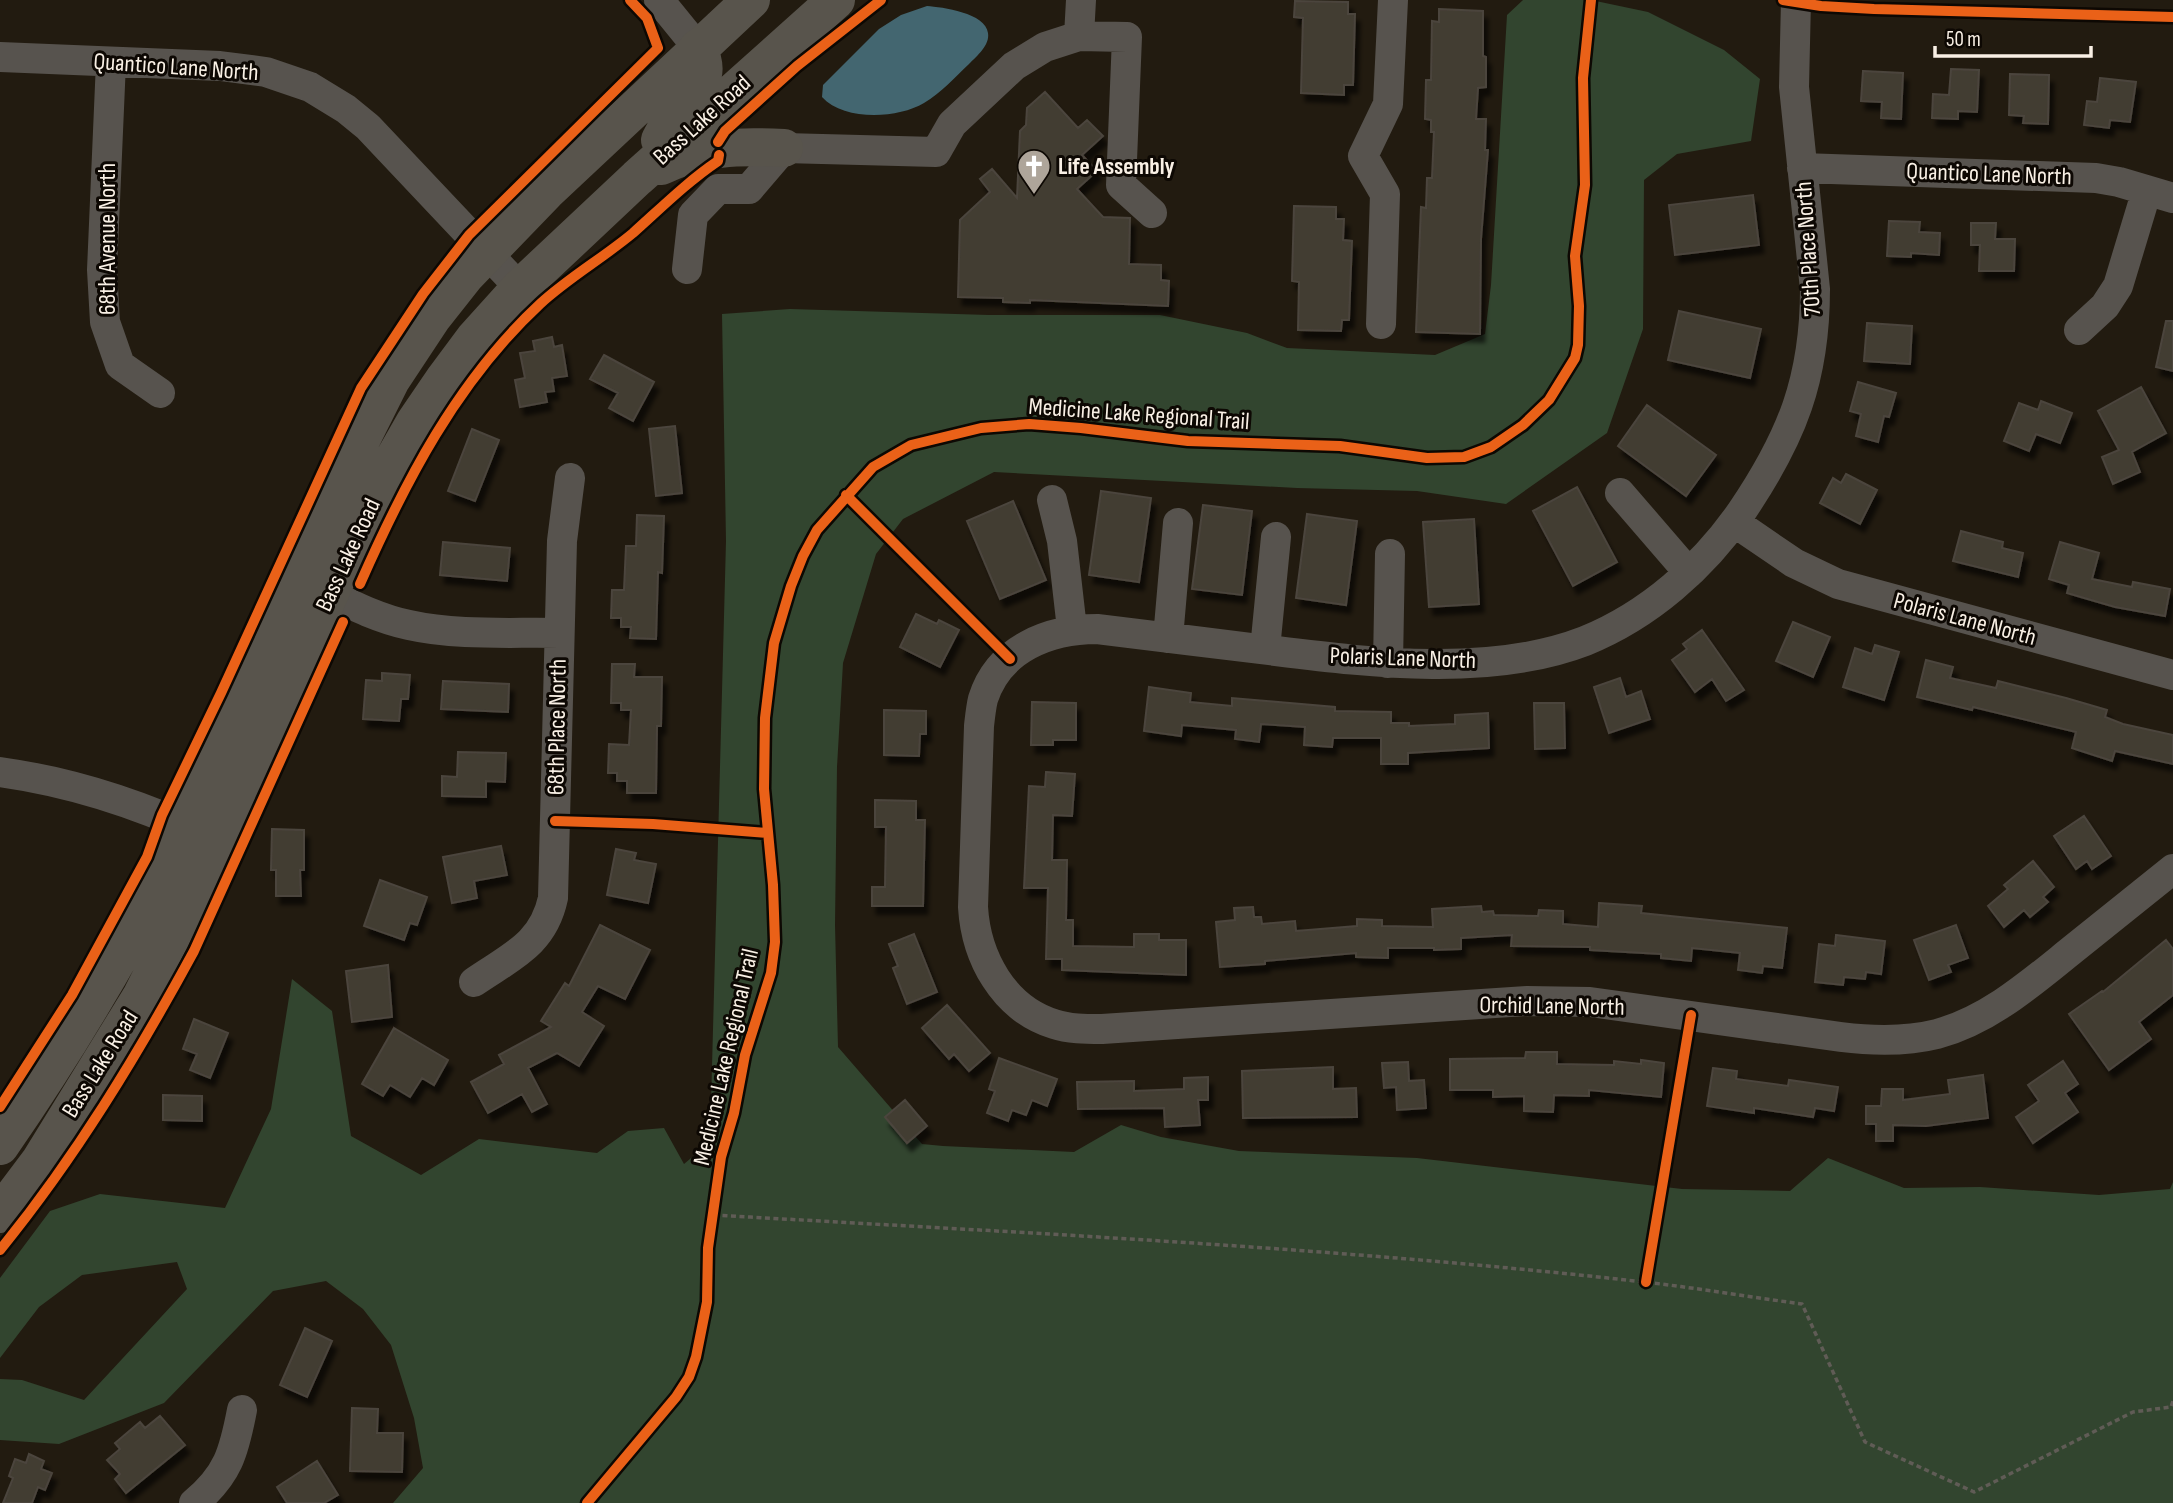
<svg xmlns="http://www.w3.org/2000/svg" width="2173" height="1503" font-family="'Sofia Sans Condensed',sans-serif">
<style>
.forest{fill:#32452f}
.water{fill:#436670}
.building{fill:#423c33;stroke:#4b453d;stroke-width:2;filter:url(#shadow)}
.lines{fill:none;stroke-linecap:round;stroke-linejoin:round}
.path{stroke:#605c56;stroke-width:3.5;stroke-dasharray:5 3.5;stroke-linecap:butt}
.minor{stroke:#57534e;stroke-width:30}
.major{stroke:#58544c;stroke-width:38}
.cycleway-casing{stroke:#0d0803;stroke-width:15}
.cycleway{stroke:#ea6118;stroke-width:10}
.labels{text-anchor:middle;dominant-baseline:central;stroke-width:6;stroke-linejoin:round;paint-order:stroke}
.street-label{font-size:24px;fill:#f9f0e5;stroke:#0d0803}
.poi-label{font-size:24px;font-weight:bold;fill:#f9f0e5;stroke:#0d0803;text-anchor:start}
</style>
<defs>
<filter id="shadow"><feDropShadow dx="4.5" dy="8" stdDeviation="2" flood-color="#0009"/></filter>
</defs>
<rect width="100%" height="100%" fill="#221b10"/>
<!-- forest -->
<path class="forest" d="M1523 0H1591L1648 12 1724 50 1760 79 1751 141 1677 154 1644 180 1643 329 1607 433 1506 504 1417 491 1297 488 994 472 903 519 876 554 843 663 837 767 835 925 838 1047 922 1144 943 1146 1074 1152 1121 1125 1161 1137 1239 1151 1417 1158 1682 1189 1790 1191 1828 1158 1904 1188 1980 1187 2099 1195 2170 1189 2173 1182V1503H393L423 1468 414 1418 391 1345 363 1309 326 1281 273 1291 164 1403 59 1444 0 1440V1379L22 1380 84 1400 187 1289 177 1262 82 1275 39 1307 0 1358V1278L50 1211 100 1194 225 1208 271 1109 292 979 332 1011 351 1136 421 1175 479 1139 597 1153 628 1131 664 1128 684 1164 710 1142 726 541 722 314 790 309 989 315H1160L1247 333 1287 348 1435 355 1485 334 1491 285 1507 15Z"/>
<!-- water -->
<path class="water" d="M927 6C942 7 986 13 988 33 990 45 977 56 969 64 955 77 941 93 924 103 897 119 844 121 822 97L823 85 879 29 901 15Z"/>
<!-- building -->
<path class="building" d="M1295 1 1348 2V14H1355L1353 85H1344V95L1301 93 1303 18 1294 17Z
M1439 9 1483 11V56L1486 57V87L1478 88 1476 119H1486L1485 150H1488L1481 239 1480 334 1416 332 1421 207 1426 208 1427 178H1432L1434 132H1431V120L1425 119 1426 80H1431L1432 21 1439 22Z
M1951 69 1979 70 1977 112 1958 111V119L1932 118 1933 94 1949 95Z
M1863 71 1903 73 1901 119 1881 118 1882 102 1861 101Z
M2010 74 2049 75 2048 124 2023 123 2024 116 2009 115Z
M2100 78 2136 82 2130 122 2110 120 2109 128 2084 125 2087 101 2097 102Z
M1045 92 1078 128 1087 120 1103 136 1082 155 1097 171 1077 189 1103 217 1130 218 1129 264 1161 265V280L1169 281 1168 306 1030 300V303L1003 302V298L958 297 960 220 990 192 980 179 992 169 1017 198 1020 131 1026 125 1027 108Z
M1753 195 1759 245 1675 255 1669 205Z
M1294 206 1336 207V219H1344L1343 240 1352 241 1349 320H1342L1341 331 1298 330 1299 282 1292 281Z
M1889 221 1920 222 1919 232 1940 233 1939 255 1911 253V257L1887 256Z
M1971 223H1996L1995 239H2015L2014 271H1979L1980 245H1971Z
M1679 311 1761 329 1750 378 1668 360Z
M2166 321H2173V371L2156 367Z
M1867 323 1912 326 1910 364 1864 361Z
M552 337 554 347 562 345 567 376 552 378 554 391 545 392 547 402 520 407 515 380 525 378 520 353 535 351 533 341Z
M604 355 654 382 633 421 609 408 618 393 590 379Z
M1858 382 1896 393 1889 417 1884 416 1878 442 1856 436 1861 414 1850 411Z
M2141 387 2166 433 2132 452 2140 472 2113 484 2102 457 2119 450 2098 411Z
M2041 401 2072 413 2060 443 2036 434 2029 451 2004 441 2019 403 2038 410Z
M1647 405 1716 455 1686 496 1618 446Z
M675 426 682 493 656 496 649 429Z
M472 429 499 440 475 501 448 491Z
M1846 474 1877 490 1860 524 1820 503 1833 478 1841 483Z
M1577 487 1617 562 1573 586 1533 511Z
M1101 491 1151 498 1139 582 1089 575Z
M1013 501 1046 580 1000 599 967 521Z
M1203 505 1252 511 1242 595 1192 589Z
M1307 514 1357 521 1346 605 1296 598Z
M637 515 664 516 662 573 658 572 656 639 630 638 631 627H621V618H611L612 590H624L626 546H636Z
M1474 519 1479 604 1429 607 1423 522Z
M1961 531 2003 542 2002 548 2023 553 2018 577 1953 561Z
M443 542 510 548 507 581 440 575Z
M2060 542 2099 553 2092 579 2132 587 2133 582 2170 589 2165 616 2115 607 2067 593 2069 585 2049 579Z
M916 614 937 624 939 620 959 630 940 667 900 647Z
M1793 622 1830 637 1813 677 1776 661Z
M1702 630 1744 690 1726 701 1712 679 1695 692 1672 660 1687 649 1683 644Z
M1875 645 1899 652 1884 700 1843 687 1855 648 1872 654Z
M1926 660 1953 667 1950 678 1996 688 1998 681 2066 698 2107 710 2105 717 2123 724 2173 735V764L2115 751 2112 761 2072 748 2076 732 1973 707 1972 710 1917 697Z
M612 664H635L634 677H662L661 726H657L656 793H627V781H617V773H608L609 744 629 745 631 710H621V703H611Z
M382 673 410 675 408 699H401L399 721 363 719 366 680 382 681Z
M1620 678 1626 697 1641 691 1650 719 1609 733 1594 687Z
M443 681 509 684 508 712 441 709Z
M1149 687 1191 693 1190 702 1232 706V698L1335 707V711L1391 712V723H1409V726L1455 724V715L1488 713 1489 748 1408 753V764H1381V738H1333L1332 747 1304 745 1305 727 1261 724 1259 742 1235 739 1236 730 1182 725 1181 736 1144 731Z
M1032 702 1076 703V740H1053V745H1031Z
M1534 703H1564L1565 748 1535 749Z
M884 710 926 711V734H920L919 756 884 755Z
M458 752 506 753 505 782 486 781V797L442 796V776L457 777Z
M1046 772 1075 774 1072 816 1053 815 1052 860H1067L1066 920H1073V946L1134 947V934H1159V940H1186V975L1062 970V959H1046L1048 888H1024L1029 786 1045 787Z
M875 800 916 801V820H925L923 906H872V887H885L886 827H875Z
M2084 816 2111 856 2092 869 2087 861 2076 869 2054 836Z
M272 829 304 830V870H300L301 896H276V870H271Z
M501 846 507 875 474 881 477 898 452 903 443 857Z
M616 849 636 853 634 860 656 864 648 903 607 895Z
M2033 861 2054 887 2043 897 2048 902 2030 917 2024 910 2004 927 1988 906 2008 889 2004 885Z
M380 880 427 897 417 925 410 923 404 940 364 926Z
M1599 903 1642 906 1641 913 1787 928 1782 968 1763 966 1762 973 1738 970 1740 953 1692 948 1691 961 1661 958V954L1590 950V947L1511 946 1512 935 1461 938V949L1434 950V948H1388V958L1356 957V953L1265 961V964L1220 967 1216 922 1235 920 1234 908 1253 907 1254 917H1261L1262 924 1295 921 1296 931 1357 926V919L1382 920V926L1433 927 1432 909 1481 906 1482 912 1493 911 1494 915 1538 916 1539 910 1563 911V924L1598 927Z
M600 925 650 950 625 999 598 986 582 1012 604 1026 579 1066 557 1053 528 1068 547 1104 532 1112 522 1094 488 1113 471 1082 504 1064 499 1055 551 1027 541 1021 565 983 569 986Z
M1956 925 1968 958 1948 965 1951 972 1929 980 1914 940Z
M914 934 937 992 907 1004 893 968 898 966 889 944Z
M1836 935 1885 941 1881 974 1866 972 1865 979 1844 977 1843 985 1815 982 1819 944 1835 946Z
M2166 940 2173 949V995L2139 1022 2151 1039 2109 1070 2069 1014 2102 991 2103 992Z
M388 965 392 1017 352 1022 346 971Z
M947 1005 990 1053 969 1071 954 1054 949 1059 922 1028Z
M194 1019 228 1033 210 1078 190 1070 197 1054 183 1049Z
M394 1028 448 1060 434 1085 422 1078 410 1097 390 1085 383 1096 362 1084Z
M1526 1052H1557V1064L1614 1065V1061L1641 1064V1060L1664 1063 1661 1097 1589 1090V1096L1554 1095 1553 1112 1524 1111V1096L1493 1097V1090H1450V1059L1525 1058Z
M999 1058 1057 1079 1047 1106 1032 1100 1026 1115 1012 1110 1008 1121 987 1113 995 1091 989 1089Z
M2063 1061 2078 1084 2065 1093 2078 1112 2033 1143 2016 1117 2039 1101 2028 1085Z
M1408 1062 1409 1081 1424 1080 1426 1108 1397 1110 1396 1087 1384 1088 1382 1063Z
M1333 1067V1089L1356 1088 1357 1117 1243 1118 1242 1071Z
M1713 1068 1737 1071 1736 1079 1788 1086 1789 1080 1838 1087 1834 1111 1815 1108 1813 1117 1754 1108V1113L1707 1106Z
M1983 1075 1988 1118 1926 1126 1893 1125V1141H1876V1124H1866V1106H1881L1882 1089H1903V1100L1950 1094 1948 1080Z
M1208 1077V1100H1198L1200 1125 1165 1127 1164 1108 1078 1109 1077 1082 1134 1081V1091L1184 1089V1078Z
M163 1095 202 1096V1121L163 1120Z
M905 1100 927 1126 907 1143 885 1117Z
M305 1328 332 1341 307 1397 280 1385Z
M352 1408 378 1409 377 1433H403L402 1472 350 1471Z
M160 1416 185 1445 126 1493 115 1479 120 1474 107 1460 120 1449 115 1443 140 1422 145 1428Z
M29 1454 44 1461 41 1469 52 1473 45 1490 38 1487 32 1503H3L13 1478 9 1476 15 1459 26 1463Z
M317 1461 338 1495 324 1503H287L277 1487Z"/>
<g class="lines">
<!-- path -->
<path class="path" d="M714 1215C1024 1233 1335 1247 1644 1282 1697 1288 1750 1297 1802 1304L1865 1442 1974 1492 2133 1412 2171 1407 2173 1401"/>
<!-- minor -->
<path class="minor" d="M659 0 698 48
M1796 0 1794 87 1815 289C1815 379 1792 437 1742 511 1703 567 1649 615 1585 641 1492 677 1373 663 1276 651 1216 644 1157 636 1097 629 1050 629 999 648 983 699 981 707 980 717 979 726L973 907C976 957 1003 1008 1054 1024 1069 1029 1085 1029 1102 1029L1527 1001 1590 1002 1841 1037C1873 1041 1905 1042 1937 1034 1989 1020 2031 983 2072 950 2106 923 2139 896 2173 869
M1079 36 1127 37 1121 185 1152 213
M0 57 220 66 266 72 310 87 346 109 368 127 520 288
M111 62 102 270 105 322 120 365 160 393
M1802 168 2096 178 2119 182 2173 198
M687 269 693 215 718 189H749L784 148 936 152 952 124 1014 66 1045 47 1079 36 1081 0
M1381 324 1385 194 1363 156 1388 104 1393 0
M2079 330 2105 306 2118 286 2147 190
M1620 493 1689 573
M1052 500 1062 541 1072 629
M1734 522 1794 563 1838 584 2173 675
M310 585C342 600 375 618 409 625 458 636 510 632 559 633
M1168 638 1178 523
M1265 649 1276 537
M1388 663 1390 554
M0 772C72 782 137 803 203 834
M474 982C510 957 543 945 553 898L562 541 570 478
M194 1503C228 1475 234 1452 242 1410"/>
<!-- major -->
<path class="major" d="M660 140C667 127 674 113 683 101 700 81 711 76 698 48
M661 166C703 146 738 146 784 148
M0 1146C60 1059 114 971 162 877L351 460 391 380 432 318 466 275 546 192 751 0
M0 1214 40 1161 141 997 194 892 355 538 391 464 415 422 445 378 474 339 520 288 637 178 836 0"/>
<defs>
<path id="cycleway" d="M1783 0 1821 6 1874 9 2173 17
M718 142 725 131 797 66 881 0
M846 495 1010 659
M360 584C405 482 457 381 540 304 568 278 603 258 633 233 661 208 687 182 718 161L719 155
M555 821 653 824 768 833
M0 1107 72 995 147 857 162 815 221 693 361 388 423 294 469 235 658 48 647 18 630 0
M0 1250C75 1158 137 1056 194 951L343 622
M1646 1282 1691 1015
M587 1503 676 1397 689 1377 696 1357 707 1302 708 1248 721 1157 734 1113 745 1055 771 973 775 942 773 885 764 789 765 718 774 643 791 586 803 556 817 530 873 467 911 445 981 428 1029 424 1081 428 1188 441 1340 446 1427 458 1464 457 1491 447 1523 425 1549 400 1575 358 1578 345 1579 306 1575 256 1585 185 1583 78 1591 0"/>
</defs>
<!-- cycleway casing -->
<use href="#cycleway" class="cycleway-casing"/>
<!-- cycleway -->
<use href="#cycleway" class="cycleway"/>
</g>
<!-- icons -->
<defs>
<symbol id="church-pin" viewBox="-11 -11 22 30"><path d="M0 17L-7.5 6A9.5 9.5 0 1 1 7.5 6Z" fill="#aea59a" stroke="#0d0803"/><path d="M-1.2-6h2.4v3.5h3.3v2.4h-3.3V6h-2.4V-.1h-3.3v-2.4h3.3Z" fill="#fff"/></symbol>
</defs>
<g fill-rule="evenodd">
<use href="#church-pin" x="1015" y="147" width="38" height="52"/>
</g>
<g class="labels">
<!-- street labels -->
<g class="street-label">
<text transform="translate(176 67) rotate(4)">Quantico Lane North</text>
<text transform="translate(702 120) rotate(-42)">Bass Lake Road</text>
<text transform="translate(1989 174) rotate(2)">Quantico Lane North</text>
<text transform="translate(107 239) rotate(-90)">68th Avenue North</text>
<text transform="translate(1808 249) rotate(-94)">70th Place North</text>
<text transform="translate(1139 414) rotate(4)">Medicine Lake Regional Trail</text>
<text transform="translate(348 555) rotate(-65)">Bass Lake Road</text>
<text transform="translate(1965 619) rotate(15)">Polaris Lane North</text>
<text transform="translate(1403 658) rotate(2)">Polaris Lane North</text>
<text transform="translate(557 727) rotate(-89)">68th Place North</text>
<text transform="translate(1552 1006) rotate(1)">Orchid Lane North</text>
<text transform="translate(726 1057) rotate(-77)">Medicine Lake Regional Trail</text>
<text transform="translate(100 1064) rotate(-58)">Bass Lake Road</text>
</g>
<!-- poi labels -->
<g class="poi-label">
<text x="1058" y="166">Life Assembly</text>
</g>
</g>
<!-- scale -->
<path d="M1935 46v10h156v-10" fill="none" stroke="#f9f0e5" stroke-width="3.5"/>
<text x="1946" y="46" font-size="21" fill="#f9f0e5" stroke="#0d0803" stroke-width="5" paint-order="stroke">50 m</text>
</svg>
